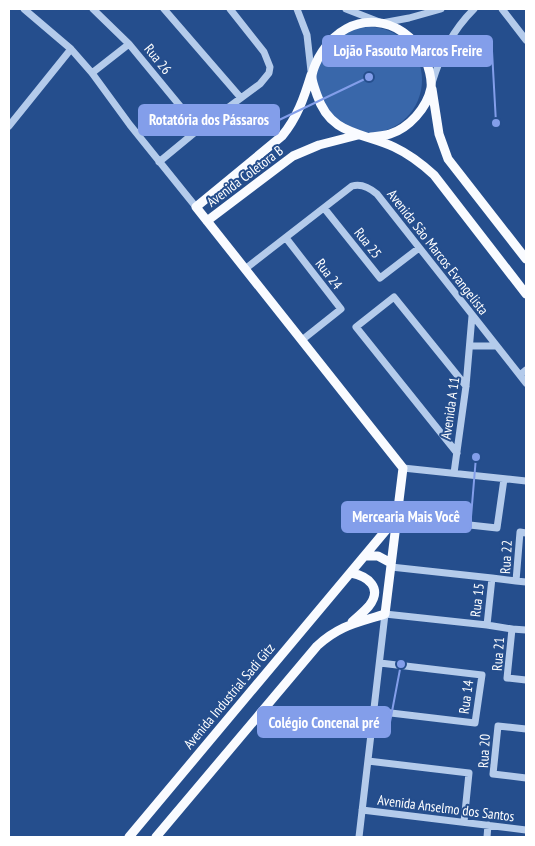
<svg xmlns="http://www.w3.org/2000/svg" width="535" height="846" font-family="'PT Sans Narrow',sans-serif">
<style>
.green{fill:#3967aa}
.lines{fill:none;stroke-linecap:round;stroke-linejoin:round}
.minor{stroke:#b4cbeb;stroke-width:7}
.major{stroke:#f9fbff;stroke-width:9}
.labels{text-anchor:middle;dominant-baseline:central;stroke-width:4;stroke-linejoin:round;paint-order:stroke}
.street-label{font-size:14px;fill:#fff;stroke:#254e8d}
.leader{fill:none;stroke:#839eea;stroke-width:2}
.callout-dot{fill:#839eea;stroke:#254e8d;stroke-width:2}
.callout{fill:#839eea;stroke:#839eea;stroke-width:2}
.callout-label{font-size:15px;text-anchor:middle;font-weight:bold;fill:#fff}
</style>
<rect width="100%" height="100%" fill="#254e8d"/>
<!-- green -->
<path class="green" d="M316 80a53 53 0 1 1 106 0a53 53 0 1 1-106 0Z"/>
<g class="lines">
<!-- minor -->
<path class="minor" d="M24 9 71 49 92 73 130 125 196 207
M93 9 129 44 199 129
M164 9 241 98
M297 9 307 35 311 71
M346 9 382 23 409 18 441 9
M502 9 526 40
M92 73 129 44
M432 83C441 54 452 31 474 9
M9 126 71 49
M159 162 199 129 260 84 269 73 270 67 264 52 230 9
M324 208 380 278 419 248
M286 238 341 309 302 340
M245 269 352 186C362 183 370 188 377 194L526 383
M471 346H496
M520 375 526 370
M457 453 356 327 394 297 466 386
M403 468 526 481
M454 473 466 386 472 316
M397 517 497 528 504 479
M526 533 520 532 516 581 526 582
M492 578 516 581
M487 625 512 629
M526 630 512 629 507 678 526 680
M374 711 475 723 482 675 380 663
M526 729 498 726 493 774 526 778
M368 761 469 773 464 822
M362 810 526 830
M359 837 385 614 487 625 492 578 391 567
M487 837 488 825"/>
<!-- major -->
<path class="major" d="M432 89 439 134 448 159 526 259
M371 137C377 136 384 136 390 134 409 128 427 108 431 88 432 80 428 66 425 58 403 14 349 9 322 52 318 58 312 70 312 77 312 82 315 89 317 95 330 135 361 132 394 147 409 154 422 164 434 175L526 294
M207 221 293 156 319 145 358 135
M365 556H378L391 563
M351 573C368 576 383 588 369 606 364 612 357 617 352 622
M129 837 397 517
M156 837 317 646C340 625 357 623 385 614L403 468 196 207 282 136C297 118 304 98 311 75"/>
</g>
<g class="labels">
<!-- street labels -->
<g class="street-label">
<text transform="translate(158 59) rotate(51)">Rua 26</text>
<text transform="translate(245 176) rotate(-37)">Avenida Coletora B</text>
<text transform="translate(368 243) rotate(52)">Rua 25</text>
<text transform="translate(438 252) rotate(52)">Avenida São Marcos Evangelista</text>
<text transform="translate(329 274) rotate(53)">Rua 24</text>
<text transform="translate(450 408) rotate(-82)">Avenida A 11</text>
<text transform="translate(506 557) rotate(-87)">Rua 22</text>
<text transform="translate(477 600) rotate(-83)">Rua 15</text>
<text transform="translate(498 654) rotate(-86)">Rua 21</text>
<text transform="translate(229 696) rotate(-50)">Avenida Industrial Sadi Gitz</text>
<text transform="translate(466 697) rotate(-82)">Rua 14</text>
<text transform="translate(484 751) rotate(-87)">Rua 20</text>
<text transform="translate(446 808) rotate(7)">Avenida Anselmo dos Santos</text>
</g>
</g>
<!-- callouts -->
<path class="leader" d="M496 123L492 51M369 77L279 120M476 457L471 517M401 664L390 722"/>
<g class="callout-dot">
<circle cx="496" cy="123" r="5"/>
<circle cx="369" cy="77" r="5"/>
<circle cx="476" cy="457" r="5"/>
<circle cx="401" cy="664" r="5"/>
</g>
<g class="callout">
<rect x="323" y="36" width="169" height="30" rx="5"/>
<rect x="139" y="105" width="140" height="30" rx="5"/>
<rect x="342" y="502" width="129" height="30" rx="5"/>
<rect x="258" y="707" width="132" height="30" rx="5"/>
</g>
<g class="callout-label">
<text x="408" y="56">Lojão Fasouto Marcos Freire</text>
<text x="209" y="125">Rotatória dos Pássaros</text>
<text x="406" y="522">Mercearia Mais Você</text>
<text x="324" y="728">Colégio Concenal pré</text>
</g>
<!-- border -->
<rect width="535" height="846" fill="none" stroke="#ffffff" stroke-width="20"/>
</svg>
